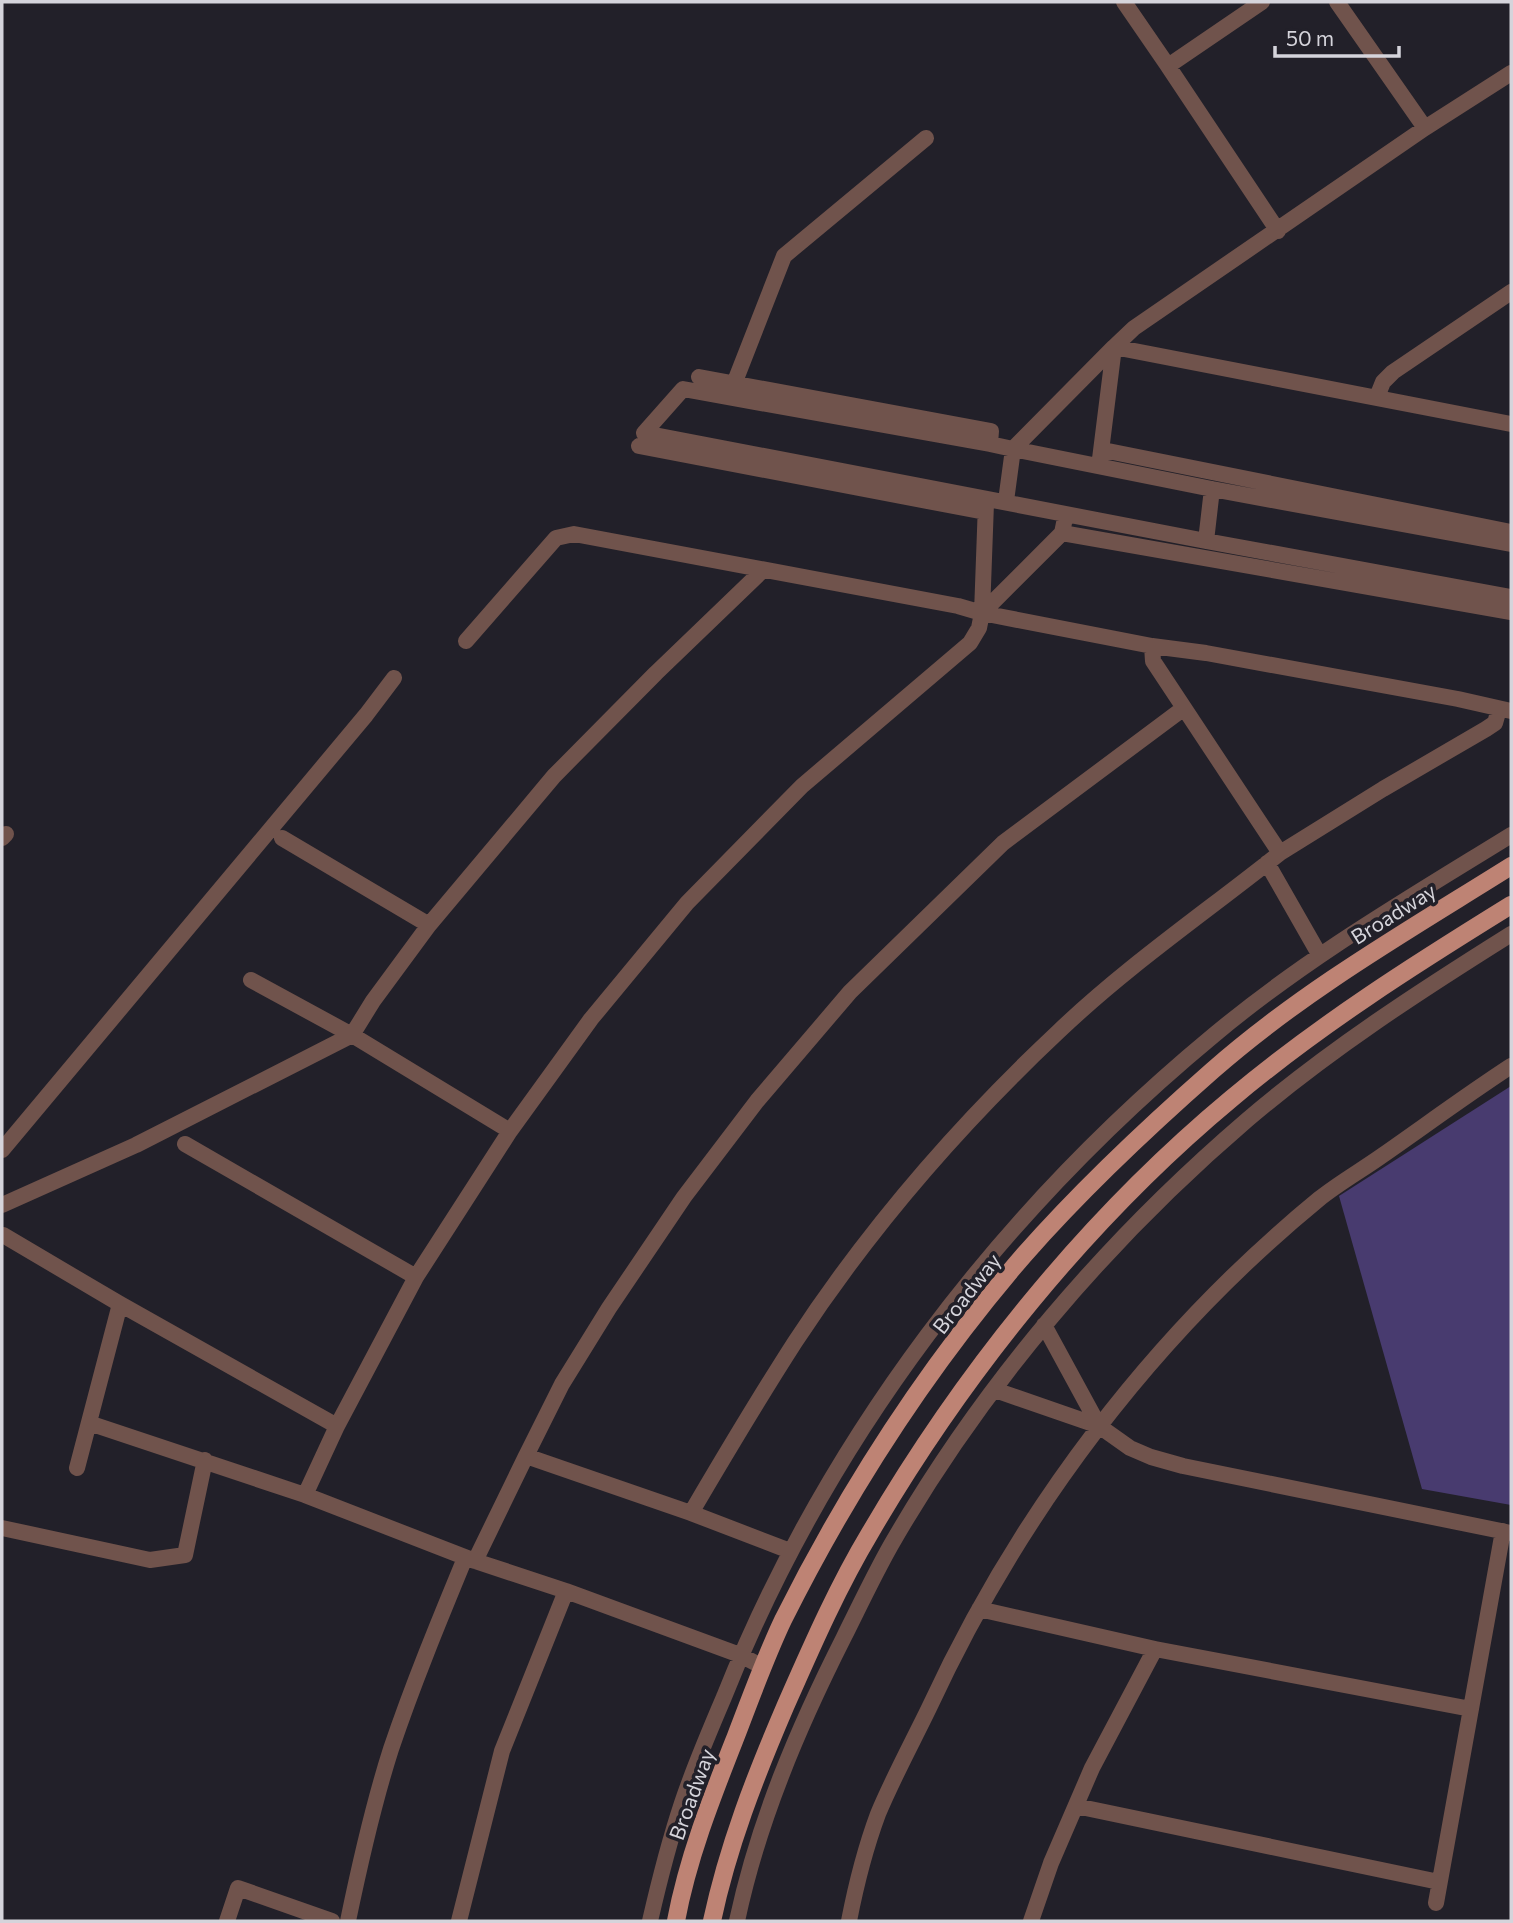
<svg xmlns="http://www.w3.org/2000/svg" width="1513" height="1923" font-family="Commissioner,sans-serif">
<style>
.green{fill:#483b6f}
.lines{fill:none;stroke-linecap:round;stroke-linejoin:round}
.street{stroke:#70534c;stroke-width:16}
.primary{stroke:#be8374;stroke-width:18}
.labels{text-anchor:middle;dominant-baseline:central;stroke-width:7;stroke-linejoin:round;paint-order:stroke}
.street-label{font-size:21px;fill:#d5d4db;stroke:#222029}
</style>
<rect width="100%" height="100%" fill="#222029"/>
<!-- green -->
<path class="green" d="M1511 1086V1505L1422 1489 1339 1196Z"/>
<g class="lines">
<!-- street -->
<path class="street" d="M1124 2 1168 66
M1262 2 1168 66 1278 231
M1337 2 1425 128
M1511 73 1425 128 1134 328 1114 347 1511 424
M1114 347 1013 449 1212 489 1511 544
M699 377 991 431 990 444
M734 384 784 256 926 138
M1377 397 1383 382 1393 372 1511 292
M644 433 1206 541 1511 597
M644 433 683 389 990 444 1013 449 1006 501
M639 446 985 512
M1103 450 1511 532
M1100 459 1114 347
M986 503 982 613 1062 533 1064 523
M1062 533 1511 612
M1206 541 1212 489
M466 641 556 538 574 534 958 606 982 613 1152 646 1206 653 1458 699 1511 711
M2 838 6 834
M282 838 429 925
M1280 853 1383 789 1486 729 1495 723 1499 709
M1267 863 1319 954
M251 980 352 1035 510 1131 416 1277 337 1426 305 1495
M510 1131 591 1019 687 903 802 786 970 643 979 628 982 613
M185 1144 416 1277
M2 1150 366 715 394 678
M2 1205 136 1145 352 1035 373 1001 429 925 554 776 656 673 762 571
M3 1235 120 1304 337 1426
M1044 1325 1099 1426
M995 1390 1099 1426 1130 1448 1151 1457 1183 1466 1511 1533
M89 1423 305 1495 475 1561 566 1591 740 1655 763 1667
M77 1468 120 1304
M691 1513C725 1455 759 1398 795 1342 869 1229 960 1124 1058 1032 1127 966 1206 912 1280 853L1153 661 1152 646
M2 1528 150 1560 185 1555 205 1460
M790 1551 691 1513 526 1456 562 1384 609 1308 684 1197 757 1101 850 992 1003 843 1184 708
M475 1561 526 1456
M979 1609 1155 1649 1471 1709
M1076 1806 1439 1882
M1436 1903 1503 1531
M227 1921 238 1888 332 1921
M348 1921C360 1863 373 1805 391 1749 413 1684 439 1621 465 1558
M459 1921 502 1751 566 1591
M650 1921C659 1882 669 1842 682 1803 694 1767 709 1732 724 1697 827 1438 1000 1212 1214 1035 1306 958 1409 898 1511 835
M737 1921C758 1822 798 1728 844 1637 859 1607 874 1575 891 1545 983 1385 1107 1240 1247 1120 1329 1050 1420 991 1511 934
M849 1921C856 1885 865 1849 878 1814 893 1778 912 1743 929 1708 1019 1513 1152 1336 1319 1199 1339 1183 1362 1170 1383 1155 1426 1125 1468 1094 1511 1066
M1031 1921 1051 1863 1092 1768 1155 1649"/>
<!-- primary -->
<path class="primary" d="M676 1921C688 1857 712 1797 736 1736 751 1697 765 1658 783 1620 848 1490 929 1365 1024 1255 1082 1189 1147 1128 1213 1070 1304 990 1409 930 1511 866
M712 1921C728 1846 755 1777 785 1707 811 1648 837 1588 870 1533 964 1372 1088 1218 1231 1099 1319 1025 1414 965 1511 905"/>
</g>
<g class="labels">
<!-- street labels -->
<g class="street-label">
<text transform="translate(1393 913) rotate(-32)">Broadway</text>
<text transform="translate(966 1293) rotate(-52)">Broadway</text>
<text transform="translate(691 1794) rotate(-70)">Broadway</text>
</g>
</g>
<!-- border -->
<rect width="1513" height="1923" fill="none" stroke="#d5d4db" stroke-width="7"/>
<!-- scale -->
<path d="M1275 46v10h124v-10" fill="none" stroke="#d5d4db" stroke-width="3.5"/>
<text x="1286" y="46" font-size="21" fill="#d5d4db" stroke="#222029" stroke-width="5" paint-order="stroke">50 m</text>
</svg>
